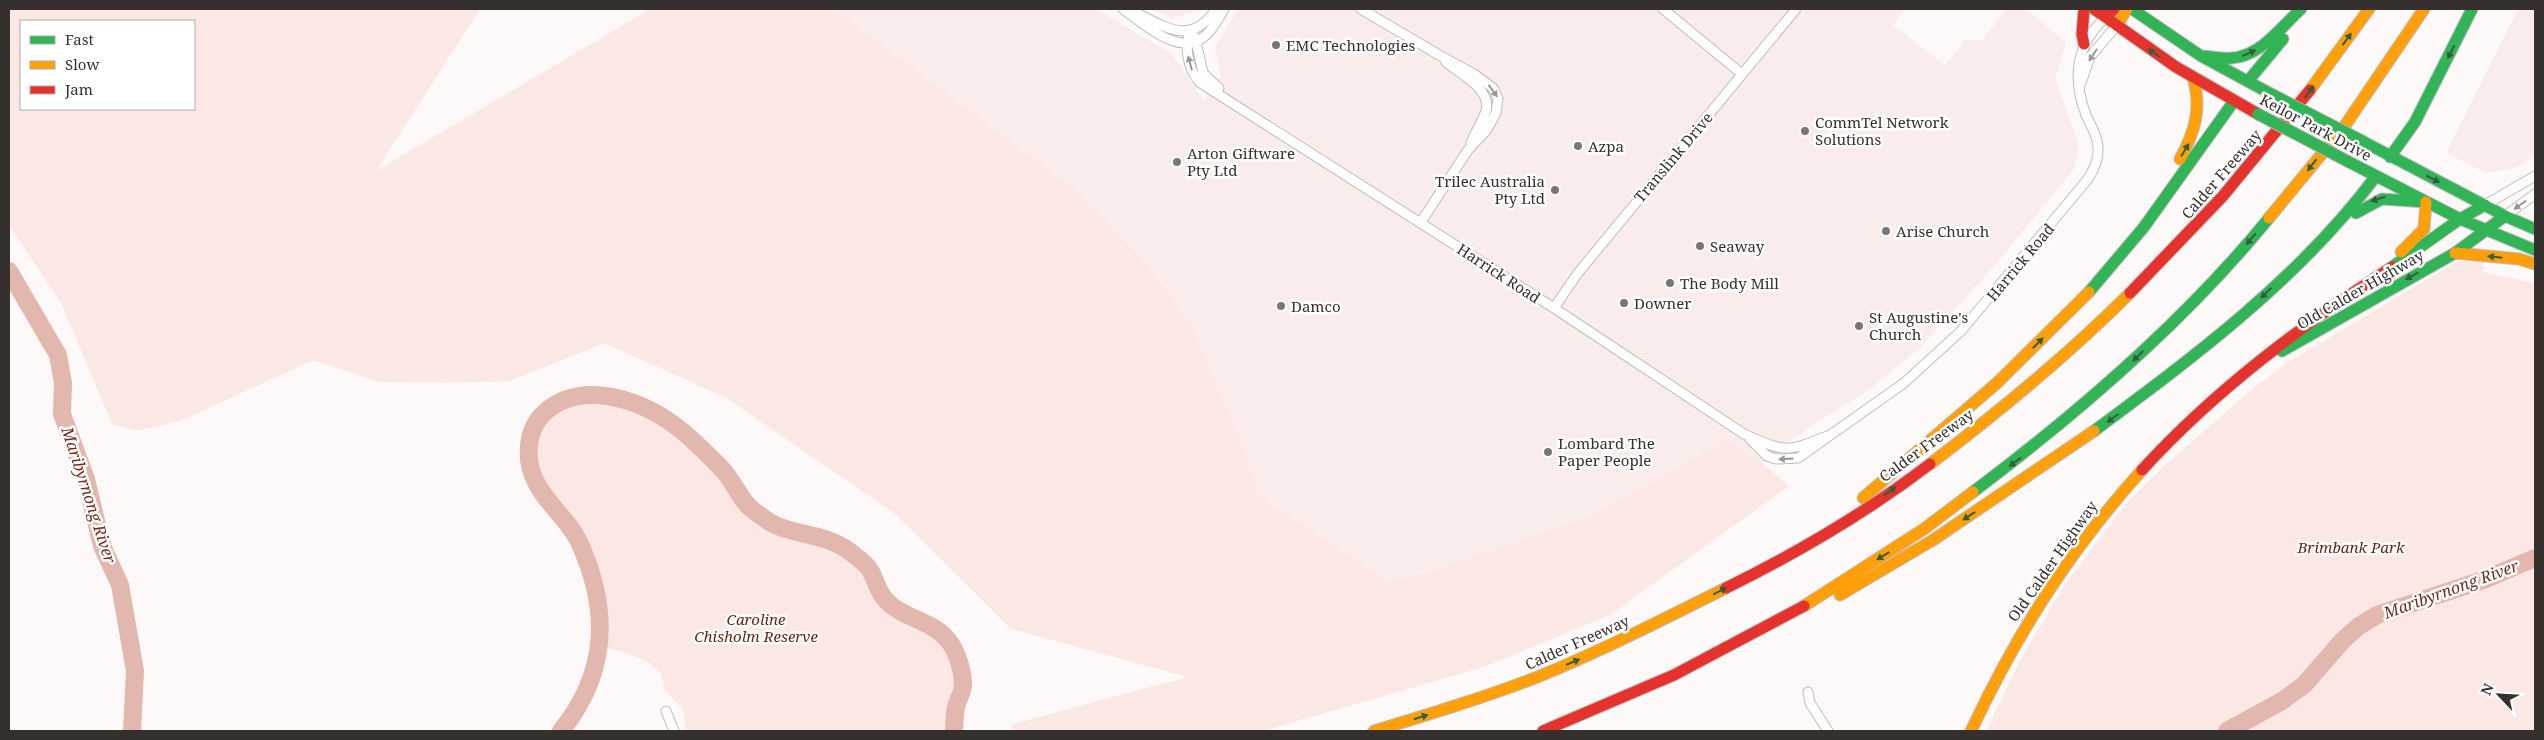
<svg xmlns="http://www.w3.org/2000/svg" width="2544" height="740" font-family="'Noto Serif',serif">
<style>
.built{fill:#f9ecea}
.green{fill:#fbe8e4;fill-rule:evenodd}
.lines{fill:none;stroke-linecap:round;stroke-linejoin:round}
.river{stroke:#e2b7ae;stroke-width:18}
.street-casing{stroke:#c1bcbc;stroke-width:11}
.fast-casing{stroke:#c1bcbc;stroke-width:13}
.slow-casing{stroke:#c1bcbc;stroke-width:13}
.jam-casing{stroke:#c1bcbc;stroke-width:13}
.street{stroke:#fffefe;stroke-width:9}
.fast{stroke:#30b455;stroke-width:11}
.slow{stroke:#ff9f0a;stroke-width:11}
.jam{stroke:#e5322d;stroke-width:11}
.fast-bridge-casing{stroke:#baaeab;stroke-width:13;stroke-linecap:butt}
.fast-bridge{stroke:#30b455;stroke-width:11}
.oneway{fill:#335e3b}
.oneway2{fill:#9a9696}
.poi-dot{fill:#7b7674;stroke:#fff;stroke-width:2}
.labels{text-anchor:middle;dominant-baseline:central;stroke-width:5;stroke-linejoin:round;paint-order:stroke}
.poi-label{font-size:15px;fill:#352f2d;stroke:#fff;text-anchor:start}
.street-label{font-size:15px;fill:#352f2d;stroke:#fff}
.park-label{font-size:15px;font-style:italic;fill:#692314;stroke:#fff}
.water-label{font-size:16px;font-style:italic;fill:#722c1d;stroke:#fff}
</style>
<rect width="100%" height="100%" fill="#fdf9f9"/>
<!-- built -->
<path class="built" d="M833 9H1096L1172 54 1204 101 1221 77 1215 46 1239 9H1906L1893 25 1945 65 1965 40H1982L2007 9H2026L2066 43 2055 78 2079 146 2074 169 1997 263 1920 348 1867 391 1819 421 1761 462 1726 440 1595 514 1429 572 1388 581 1259 497 1245 453 1088 204 1089 202Z
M1152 9H1202L1171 19Z
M2518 9H2535V156L2517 167 2486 173 2446 153Z"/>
<!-- green -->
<path class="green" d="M9 9H480L376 171 650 9H833L1090 202 1089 204 1147 267 1191 324 1245 453 1259 497 1388 581 1429 572 1595 514 1726 440 1761 462 1789 486 1610 615 1484 667 1263 731H1012V724L1187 677 1011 629 894 513 725 397 604 343 510 381 444 383 379 382 313 360 183 420 137 431 112 424 62 305 9 225ZM21 21H194V109H21Z
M2467 259 2485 260 2482 272 2535 283V731H1986L2022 657 2064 586 2125 505 2163 467 2251 390 2288 362 2453 264Z
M593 394 617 398 648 409 677 427 724 471 749 508 775 525 821 536 848 550 869 569 879 595 894 607 926 623 948 640 958 660 963 686 955 709 954 731H686C683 703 683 711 666 691 662 686 664 679 660 673 646 656 621 652 600 646 597 610 596 574 579 542 568 521 543 502 535 480 516 431 545 399 593 394Z"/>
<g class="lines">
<!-- river -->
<path class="river" d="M9 271 58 355 63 383 62 414 86 479 102 546 120 585 135 671 132 731
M561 731C608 673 610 611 580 544 570 521 547 505 536 482 525 462 526 432 542 415 579 378 641 399 677 427 693 439 708 455 722 469 734 481 740 501 754 511 760 515 766 520 773 524 797 536 824 533 849 551 855 556 866 563 870 570 878 584 878 595 892 606 909 619 933 622 948 640 957 651 963 671 963 685 963 693 957 700 956 708 954 715 955 724 954 731
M2227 731 2282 701 2304 685 2343 640 2359 626 2377 615 2486 579 2535 558"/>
<defs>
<path id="street" d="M1123 9C1144 24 1181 59 1206 35 1214 28 1219 18 1224 9
M1361 9 1439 55 1474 74 1493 88 1498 98 1496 113 1486 131 1468 150 1421 222
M1663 9 1742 74
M1133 11C1165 27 1191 47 1216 9
M1190 31C1185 48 1187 67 1199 82L1554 308 1744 434C1785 452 1785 453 1827 436
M1195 37 1203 73 1219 88
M1446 62C1460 74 1492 89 1486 111 1482 122 1475 133 1471 143
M2081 83 2090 57 2117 25
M2485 205 2535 176
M2505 216 2535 194
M1554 308 1578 273 1796 9
M1750 439 1767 456 1776 459 1798 458 1904 383 1961 331 2088 179C2093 171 2098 161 2098 151 2099 138 2091 126 2086 115 2072 78 2076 44 2106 17
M1808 692 1810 703 1828 731
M666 711 674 731"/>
<path id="fast" d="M2132 9 2201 56 2273 95
M2201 56C2211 56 2222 59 2232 58 2261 56 2281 27 2301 9
M2248 81 2283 39
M2364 142 2505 216 2535 229
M2390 157 2415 122 2472 9
M2349 162 2460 219 2535 250
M2356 213 2382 199 2426 202
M2392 267 2460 219 2485 205
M2089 292 2144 227 2234 101
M2282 351 2455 253 2505 216
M2094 431C2195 356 2300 278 2376 176
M1973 492C2078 413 2186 320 2269 218"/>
<path id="slow" d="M2117 25 2127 9
M2310 90 2369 9
M2180 159C2195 132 2202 108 2193 78
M2269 218 2344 127 2424 9
M2401 252 2424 229 2426 202
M2455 253 2519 259 2535 264
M1930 464C2000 411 2068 355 2130 293
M1863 498 1997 383 2089 292
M1840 595 1933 540 2094 431
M1804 606 1924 529 1973 492
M1374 731C1430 714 1486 697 1540 676 1603 650 1664 619 1726 588
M1971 731C2017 633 2070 550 2142 470"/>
<path id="jam" d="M2084 9 2082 34 2084 44
M2094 9 2176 67 2258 114
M2106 17 2114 9
M2130 293 2223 196 2310 90
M2142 470C2215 390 2302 325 2392 267
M1726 588C1797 553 1867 512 1930 464
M1543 731 1674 675 1804 606"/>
</defs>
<!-- street casing -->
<use href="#street" class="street-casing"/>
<!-- fast casing -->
<use href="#fast" class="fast-casing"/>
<!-- slow casing -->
<use href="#slow" class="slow-casing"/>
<!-- jam casing -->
<use href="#jam" class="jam-casing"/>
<!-- street -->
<use href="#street" class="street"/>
<!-- fast -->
<use href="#fast" class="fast"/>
<!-- slow -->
<use href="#slow" class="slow"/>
<!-- jam -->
<use href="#jam" class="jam"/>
<defs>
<path id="fast-bridge" d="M2273 95 2364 142
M2258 114 2349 162"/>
</defs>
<!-- fast-bridge casing -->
<use href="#fast-bridge" class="fast-bridge-casing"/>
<!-- fast-bridge -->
<use href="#fast-bridge" class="fast-bridge"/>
</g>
<!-- one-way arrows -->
<defs><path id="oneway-solid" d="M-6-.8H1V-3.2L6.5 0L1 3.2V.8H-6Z" transform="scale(1.25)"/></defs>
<g class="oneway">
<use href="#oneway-solid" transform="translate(2347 39) rotate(-54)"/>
<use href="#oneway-solid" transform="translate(2451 52) rotate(117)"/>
<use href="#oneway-solid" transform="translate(2154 53) rotate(-145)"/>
<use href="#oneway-solid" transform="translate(2249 53) rotate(-24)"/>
<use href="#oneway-solid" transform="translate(2309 92) rotate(-54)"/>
<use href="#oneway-solid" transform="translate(2185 150) rotate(-59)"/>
<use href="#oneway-solid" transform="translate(2312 165) rotate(128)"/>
<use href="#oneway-solid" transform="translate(2433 179) rotate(27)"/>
<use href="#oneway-solid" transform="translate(2378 199) rotate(162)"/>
<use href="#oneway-solid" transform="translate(2251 239) rotate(131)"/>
<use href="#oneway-solid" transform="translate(2495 257) rotate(-174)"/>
<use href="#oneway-solid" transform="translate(2412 276) rotate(151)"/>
<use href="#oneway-solid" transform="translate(2266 293) rotate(136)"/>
<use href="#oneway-solid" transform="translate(2038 343) rotate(-45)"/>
<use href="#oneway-solid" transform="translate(2138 356) rotate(135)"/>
<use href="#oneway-solid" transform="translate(2113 418) rotate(143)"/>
<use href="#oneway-solid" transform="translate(2015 462) rotate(143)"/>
<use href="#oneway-solid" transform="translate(1890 491) rotate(-35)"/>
<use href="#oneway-solid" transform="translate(1969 516) rotate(147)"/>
<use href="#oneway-solid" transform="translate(1883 556) rotate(148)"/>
<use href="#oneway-solid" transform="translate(1720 591) rotate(-27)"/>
<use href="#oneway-solid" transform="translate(1573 662) rotate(-22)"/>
<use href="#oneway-solid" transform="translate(1421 717) rotate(-17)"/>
</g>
<g class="oneway2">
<use href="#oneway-solid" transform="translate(2093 55) rotate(123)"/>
<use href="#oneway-solid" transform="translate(1190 63) rotate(-105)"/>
<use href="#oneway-solid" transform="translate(1493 91) rotate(54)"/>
<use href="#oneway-solid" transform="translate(2520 205) rotate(144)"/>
<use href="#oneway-solid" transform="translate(1786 459) rotate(177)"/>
</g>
<!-- markers -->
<g class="poi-dot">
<circle cx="1276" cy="45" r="5"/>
<circle cx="1805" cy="131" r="5"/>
<circle cx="1578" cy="146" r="5"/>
<circle cx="1177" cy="162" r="5"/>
<circle cx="1555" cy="190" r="5"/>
<circle cx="1886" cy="231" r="5"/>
<circle cx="1700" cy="246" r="5"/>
<circle cx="1670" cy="283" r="5"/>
<circle cx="1624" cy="303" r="5"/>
<circle cx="1281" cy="306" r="5"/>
<circle cx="1859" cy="326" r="5"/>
<circle cx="1548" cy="452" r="5"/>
</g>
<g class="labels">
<!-- poi labels -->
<g class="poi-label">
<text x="1286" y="45">EMC Technologies</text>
<text x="1815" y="122">CommTel Network<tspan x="1815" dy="17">Solutions</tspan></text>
<text x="1588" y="146">Azpa</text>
<text x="1187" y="153">Arton Giftware<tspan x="1187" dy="17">Pty Ltd</tspan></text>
<text x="1545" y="181" text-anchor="end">Trilec Australia<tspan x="1545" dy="17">Pty Ltd</tspan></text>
<text x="1896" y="231">Arise Church</text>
<text x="1710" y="246">Seaway</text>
<text x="1680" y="283">The Body Mill</text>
<text x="1634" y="303">Downer</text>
<text x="1291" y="306">Damco</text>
<text x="1869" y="317">St Augustine's<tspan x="1869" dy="17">Church</tspan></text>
<text x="1558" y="443">Lombard The<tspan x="1558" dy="17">Paper People</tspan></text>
</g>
<!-- street labels -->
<g class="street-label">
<text transform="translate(2316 127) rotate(28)">Keilor Park Drive</text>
<text transform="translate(1673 157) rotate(-50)">Translink Drive</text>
<text transform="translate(2221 174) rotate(-49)">Calder Freeway</text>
<text transform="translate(2020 262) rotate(-50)">Harrick Road</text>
<text transform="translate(1499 273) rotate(33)">Harrick Road</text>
<text transform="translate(2360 289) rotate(-30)">Old Calder Highway</text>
<text transform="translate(1926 445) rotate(-36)">Calder Freeway</text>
<text transform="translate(2052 561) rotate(-55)">Old Calder Highway</text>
<text transform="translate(1577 642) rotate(-24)">Calder Freeway</text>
</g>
<!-- park labels -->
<g class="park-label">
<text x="2351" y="547">Brimbank Park</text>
<text x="756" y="619">Caroline<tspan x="756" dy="17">Chisholm Reserve</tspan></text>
</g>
<!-- water labels -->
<g class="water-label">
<text transform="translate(89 495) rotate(72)">Maribyrnong River</text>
<text transform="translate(2451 589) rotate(-20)">Maribyrnong River</text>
</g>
</g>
<!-- border -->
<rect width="2544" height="740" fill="none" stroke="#352f2d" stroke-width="20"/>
<!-- legend -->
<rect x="20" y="20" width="175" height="90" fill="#ffffff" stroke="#aeacab"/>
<rect x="30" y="36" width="25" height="8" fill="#30b455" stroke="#aeacab"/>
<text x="65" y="45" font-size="15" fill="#352f2d">Fast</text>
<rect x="30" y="61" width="25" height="8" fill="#ff9f0a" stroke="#aeacab"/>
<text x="65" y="70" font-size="15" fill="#352f2d">Slow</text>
<rect x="30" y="86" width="25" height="8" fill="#e5322d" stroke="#aeacab"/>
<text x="65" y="95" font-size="15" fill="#352f2d">Jam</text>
<!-- north arrow -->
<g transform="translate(2499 695) rotate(295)" stroke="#ffffff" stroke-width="4" paint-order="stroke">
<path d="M0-4L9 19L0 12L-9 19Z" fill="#352f2d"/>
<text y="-8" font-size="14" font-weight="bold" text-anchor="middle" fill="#352f2d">N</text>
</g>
</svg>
